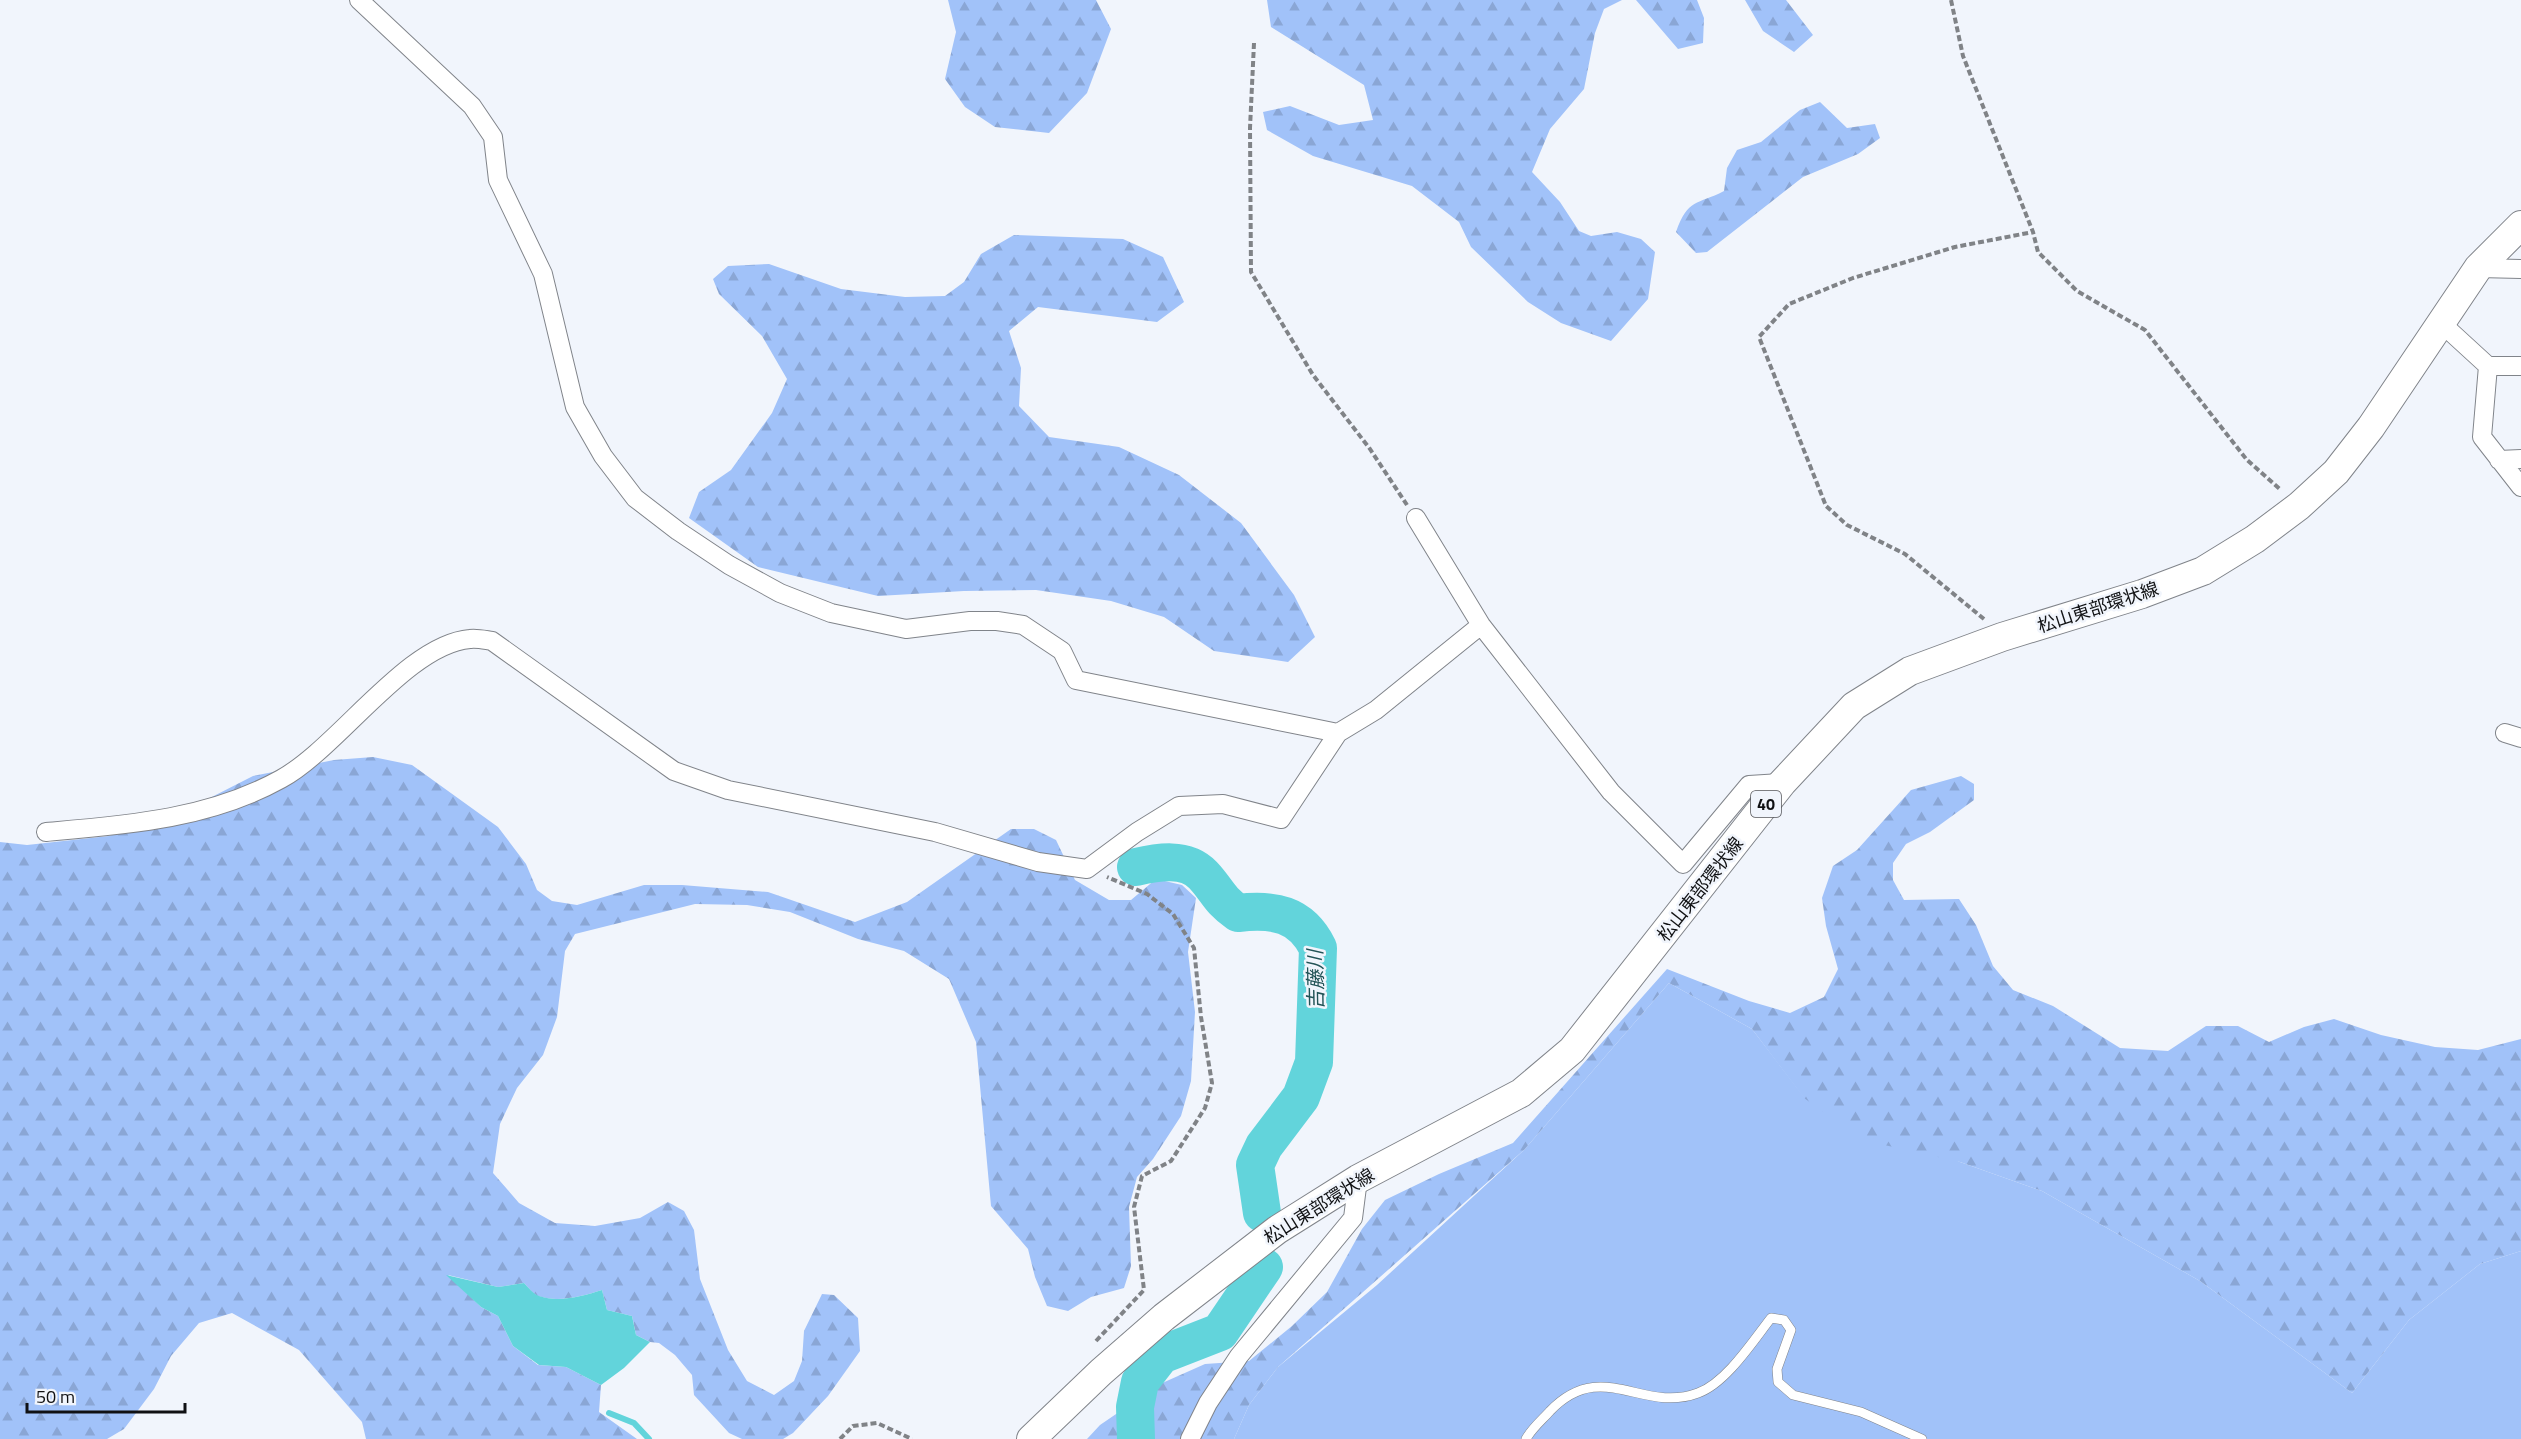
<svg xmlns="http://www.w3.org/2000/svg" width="2521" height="1439" font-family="'Titillium Web','Noto Sans JP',sans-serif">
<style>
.green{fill:#a1c2f9}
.forest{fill:url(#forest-firs)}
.water{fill:#62d4db}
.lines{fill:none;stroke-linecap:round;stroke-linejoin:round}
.stream{stroke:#62d4db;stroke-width:6}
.river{stroke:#62d4db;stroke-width:38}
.lane-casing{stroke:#80848a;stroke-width:10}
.street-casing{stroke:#80848a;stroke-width:20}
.primary-casing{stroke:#80848a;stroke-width:30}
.path{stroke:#808387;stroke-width:4;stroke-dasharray:6 3;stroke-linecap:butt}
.lane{stroke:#fff;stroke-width:9}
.street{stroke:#fff;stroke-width:18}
.primary{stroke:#fff;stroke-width:28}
.labels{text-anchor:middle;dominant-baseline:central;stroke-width:5;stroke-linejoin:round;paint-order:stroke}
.shield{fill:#f1f5fc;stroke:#545559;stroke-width:1.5}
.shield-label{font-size:16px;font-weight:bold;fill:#101113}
.street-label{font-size:18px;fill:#101113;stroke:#f1f5fc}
.water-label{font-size:20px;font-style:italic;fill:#215356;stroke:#f1f5fc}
</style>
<defs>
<pattern id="forest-firs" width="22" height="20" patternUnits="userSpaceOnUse" patternTransform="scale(1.5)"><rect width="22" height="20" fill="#a1c2f9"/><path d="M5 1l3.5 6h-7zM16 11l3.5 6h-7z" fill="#8aa6d5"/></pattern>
</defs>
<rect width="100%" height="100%" fill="#f1f5fc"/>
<!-- green -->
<path class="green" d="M1669 983 1752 1029 1804 1097 1960 1162 2042 1191 2200 1281 2352 1393 2409 1320 2480 1264 2521 1251V1439H1234L1249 1405 1278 1367 1377 1285 1524 1150Z"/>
<!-- forest -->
<path class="forest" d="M948 0H1096L1111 29 1087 93 1049 133 995 127 965 107 945 79 956 32Z
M1267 0H1622L1604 9 1595 33 1584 89 1550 129 1532 172 1560 202 1579 231 1591 236 1617 232 1641 239 1655 252 1648 299 1611 341 1561 323 1528 302 1471 247 1459 222 1412 186 1313 156 1267 130 1263 112 1290 106 1339 125 1373 120 1364 85 1271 27Z
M1636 0H1697L1704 18 1703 43 1678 49Z
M1745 0H1786L1813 35 1794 52 1763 31Z
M1820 102 1847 128 1875 124 1880 138 1858 154 1803 177 1707 252 1696 253 1676 232C1688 198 1697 205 1724 191L1727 168 1737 150 1761 142 1800 110Z
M1014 235 1123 239 1163 257 1184 302 1157 322 1038 307 1009 331 1021 368 1019 406 1049 437 1119 447 1179 475 1241 523 1294 595 1315 637 1288 662 1214 651 1164 617 1111 601 1036 590 964 591 878 596 758 567 689 518 699 492 731 470 772 413 787 379 762 336 719 294 713 279 728 266 769 264 841 289 905 297 945 296 964 282 981 254Z
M373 757 412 765 498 827 526 864 537 890 552 901 577 905 644 885H682L768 892 855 922 907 902 1011 829H1034L1056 840 1075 880 1109 900H1131L1156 879 1182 885 1196 898 1188 952 1195 1012 1191 1081 1181 1116 1153 1159 1137 1177 1129 1207 1131 1266 1124 1288 1091 1297 1068 1311 1047 1306 1035 1277 1028 1249 991 1206 976 1042 949 979 904 951 858 939 790 912 747 905 695 904 575 934 565 951 557 1017 543 1055 517 1088 500 1124 493 1173 519 1203 555 1223 595 1226 640 1218 668 1202 684 1211 694 1230 700 1279 728 1350 747 1381 774 1395 794 1381 802 1361 804 1331 822 1294 834 1295 858 1318 860 1351 828 1396 793 1433 783 1439H742L729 1433 694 1395 692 1375 675 1355 659 1343 650 1342 636 1335 632 1316 607 1310 602 1290C583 1296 559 1303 538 1296 533 1294 528 1287 524 1283L498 1287 448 1275 481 1307 498 1316 513 1346 538 1365 566 1367 601 1385 599 1412 637 1439H366L362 1422 299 1350 232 1313 199 1323 171 1356 154 1389 124 1429 107 1439H0V842L27 845 109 836 200 803 253 776 334 760Z
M1961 776 1974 784V800L1930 832 1906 844 1893 863V880L1904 900 1959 899 1976 925 1993 966 2013 990 2053 1006 2120 1048 2168 1051 2206 1026H2238L2269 1042 2304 1027 2334 1019 2381 1035 2435 1047 2478 1050 2521 1039V1251L2480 1264 2409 1320 2352 1393 2200 1281 2042 1191 1960 1162 1862 1140 1804 1098 1752 1029 1669 983 1524 1150 1278 1367 1249 1405 1234 1439H1087L1100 1425 1160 1384 1205 1364 1249 1361 1292 1326 1327 1292 1362 1229 1385 1200 1439 1174 1513 1143 1667 969 1749 1001 1790 1013 1824 997 1838 969 1826 926 1822 898 1833 866 1857 850 1911 790Z"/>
<!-- water -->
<path class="water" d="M446 1275 498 1287 524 1283C528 1287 533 1294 539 1296 559 1303 583 1296 602 1290L607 1310 632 1316 636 1335 650 1342 624 1368 601 1385 566 1367 539 1365 513 1346 498 1316 481 1307Z"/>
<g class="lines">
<!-- stream -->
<path class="stream" d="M609 1413 634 1423 649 1439"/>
<!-- river -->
<path class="river" d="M1136 867C1158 862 1186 857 1203 875 1218 891 1218 899 1238 913 1273 909 1301 913 1318 948L1314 1062 1301 1097 1264 1146 1255 1165 1262 1213
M1136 1439 1135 1407 1140 1382 1161 1355 1220 1332 1264 1267"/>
<defs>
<path id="lane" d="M1526 1439C1532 1428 1542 1420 1550 1411 1602 1357 1642 1414 1698 1393 1726 1383 1753 1341 1771 1318L1784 1320 1791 1330 1777 1369 1778 1382 1793 1395 1861 1412 1922 1439"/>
<path id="street" d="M359 0 472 106 493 137 498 180 543 274 575 407 603 456 635 498 678 531 729 565 780 593 831 613 906 629 970 621H997L1023 625 1062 651 1076 680 1338 733
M2478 268 2521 269
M2440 322 2488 366 2482 437 2521 487
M2488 366H2521
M2499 460 2521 459
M1416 518 1481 625 1611 792 1683 864 1749 785 1782 783
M2505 733 2521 738
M46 832C127 825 209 819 281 779 338 748 407 644 470 639 477 638 485 640 492 641L674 771 728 790 935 832 1038 862 1087 869 1137 832 1179 806 1223 804 1281 819 1338 733 1376 710 1481 625
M1190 1439 1208 1403 1239 1356 1353 1218 1358 1179"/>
<path id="primary" d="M1031 1439 1101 1372 1164 1317 1277 1230 1358 1179 1521 1093 1572 1050 1782 783 1854 706 1910 671 2002 637 2142 594 2203 571 2255 539 2299 506 2336 472 2371 427 2478 268 2521 225"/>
</defs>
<!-- lane casing -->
<use href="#lane" class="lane-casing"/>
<!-- street casing -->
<use href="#street" class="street-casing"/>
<!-- primary casing -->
<use href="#primary" class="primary-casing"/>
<!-- path -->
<path class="path" d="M1951 0 1963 56 2033 232 2038 252 2077 291 2145 330 2247 460 2281 490
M1254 43 1250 128 1251 272 1313 375 1370 449 1407 505
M1984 619 1905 554 1847 525 1826 506 1759 337 1789 304 1853 278 1955 247 2033 232
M1096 1341 1144 1290 1134 1207 1142 1176 1171 1161 1205 1108 1212 1083 1201 1017 1194 948 1173 914 1147 894 1107 877
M840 1439 853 1426 877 1423 912 1439"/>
<!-- lane -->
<use href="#lane" class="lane"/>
<!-- street -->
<use href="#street" class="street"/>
<!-- primary -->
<use href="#primary" class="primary"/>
</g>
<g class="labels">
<!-- shield labels -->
<rect class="shield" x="1751" y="791" width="30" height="26" rx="4.5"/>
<g class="shield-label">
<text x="1766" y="804">40</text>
</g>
<!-- street labels -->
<g class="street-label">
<text transform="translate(2098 607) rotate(-18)">松山東部環状線</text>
<text transform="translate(1700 889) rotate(-52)">松山東部環状線</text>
<text transform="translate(1319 1206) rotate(-32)">松山東部環状線</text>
</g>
<!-- water labels -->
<g class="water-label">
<text transform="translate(1315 980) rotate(-91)">吉藤川</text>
</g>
</g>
<!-- scale -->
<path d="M27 1403v9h158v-9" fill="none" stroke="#101113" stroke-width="3"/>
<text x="36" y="1403" font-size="18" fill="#101113" stroke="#f1f5fc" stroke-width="4.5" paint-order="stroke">50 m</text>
</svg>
